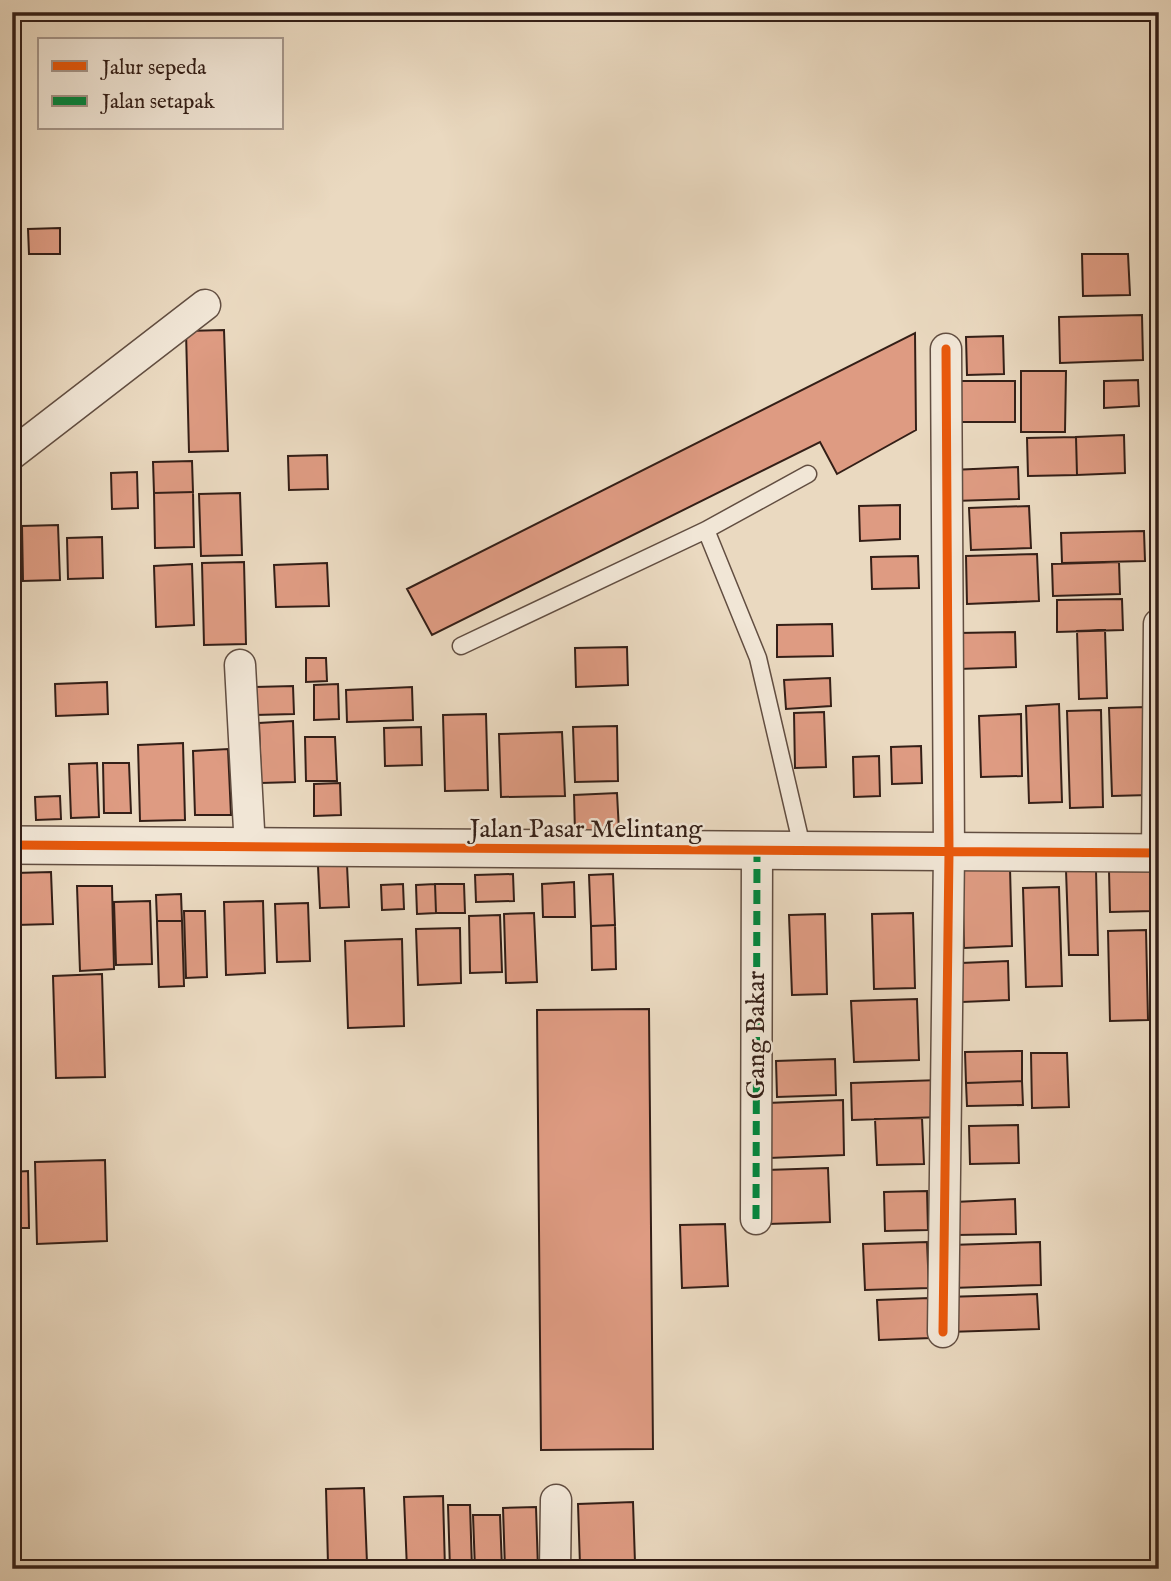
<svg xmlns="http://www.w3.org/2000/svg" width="1171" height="1581" font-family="'IM FELL English',serif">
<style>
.building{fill:#de9b82;stroke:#341f17;stroke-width:2}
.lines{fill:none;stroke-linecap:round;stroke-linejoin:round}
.service-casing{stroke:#624e41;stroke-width:19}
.minor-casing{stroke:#624e41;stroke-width:33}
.tertiary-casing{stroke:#624e41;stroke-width:40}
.service{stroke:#f1e6d6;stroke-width:16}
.minor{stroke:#f1e6d6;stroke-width:30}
.tertiary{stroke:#f1e6d6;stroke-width:37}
.quiet{stroke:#00873e;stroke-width:7;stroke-dasharray:14 7;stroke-linecap:butt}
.cycleway-casing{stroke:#f1e6d6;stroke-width:13}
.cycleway{stroke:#e8590c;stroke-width:9}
.labels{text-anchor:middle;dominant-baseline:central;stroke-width:5;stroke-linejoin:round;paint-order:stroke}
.street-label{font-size:26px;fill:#341f17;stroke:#f1e6d6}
</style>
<rect width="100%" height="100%" fill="#ead9c0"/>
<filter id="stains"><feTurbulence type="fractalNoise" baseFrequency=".00286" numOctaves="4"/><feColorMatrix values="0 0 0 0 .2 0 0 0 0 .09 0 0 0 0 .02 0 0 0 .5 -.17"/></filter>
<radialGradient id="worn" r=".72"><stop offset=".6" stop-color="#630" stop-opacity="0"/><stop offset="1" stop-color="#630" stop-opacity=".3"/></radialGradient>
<!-- building -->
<path class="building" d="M60 228V254H29L28 229Z
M1082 254H1128L1130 295 1083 296Z
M1142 315 1143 360 1060 363 1059 317Z
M224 330 228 451 189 452 186 331Z
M915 333 916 430 837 474 820 442 432 635 407 589Z
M1003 336 1004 374 967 375 966 337Z
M1021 371H1066L1065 432H1021Z
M1138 380 1139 406 1104 408V381Z
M954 381H1015V422H954Z
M1124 435 1125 473 1077 475 1076 437Z
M1076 437 1077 475 1028 476 1027 438Z
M327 455 328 489 289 490 288 456Z
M192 461 193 492 154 493 153 462Z
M1018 467 1019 499 954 501 952 470Z
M137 472 138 508 112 509 111 473Z
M193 492 194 547 155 548 154 493Z
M240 493 242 555 201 556 199 494Z
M900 505V539L860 541 859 506Z
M1029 506 1031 548 971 550 969 508Z
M58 525 60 580 23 581 22 526Z
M1144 531 1145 561 1062 563 1061 533Z
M102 537 103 578 68 579 67 538Z
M1037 554 1039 601 967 604 966 556Z
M918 556 919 588 872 589 871 557Z
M244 562 246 644 204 645 202 563Z
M1119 562 1120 594 1053 596 1052 564Z
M327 563 329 606 276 607 274 565Z
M192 564 194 625 156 627 154 566Z
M12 576H16L17 616H12Z
M1122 599 1123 630 1057 632V600Z
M832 624 833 656 777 657V625Z
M1105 630 1107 698 1079 699 1077 631Z
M1015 632 1016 667 959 669 958 633Z
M627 647 628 685 576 687 575 648Z
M306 658H326L327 681 306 682Z
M830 678 831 706 786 709 784 680Z
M107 682 108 714 56 716 55 684Z
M338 684 339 719 314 720V685Z
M293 686 294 714 252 715 251 687Z
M412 687 413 720 347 722 346 690Z
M1059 704 1062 802 1029 803 1026 706Z
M1146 707 1149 795 1112 796 1109 708Z
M1101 710 1103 807 1070 808 1067 711Z
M824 712 826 767 795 768 794 713Z
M486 714 488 790 445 791 443 715Z
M1021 714 1022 776 981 777 979 716Z
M293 721 295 782 261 783 259 723Z
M617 726 618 781 575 782 573 727Z
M421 727 422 765 385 766 384 728Z
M562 732 565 796 501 797 499 734Z
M305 737H335L337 781H306Z
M183 743 185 820 140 821 138 745Z
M921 746 922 783 892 784 891 747Z
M228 749 231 815H195L193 751Z
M879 756 880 796 854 797 853 757Z
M97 763 99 817 71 818 69 764Z
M103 763H129L131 813H104Z
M340 783 341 815 314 816V784Z
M617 793 619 831 575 833 574 795Z
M60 796 61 819 36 820 35 797Z
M347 865 349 907 320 908 318 866Z
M1010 868 1012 946 964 948 962 869Z
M1066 870H1096L1098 955H1069Z
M1152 870 1154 911 1110 912 1109 871Z
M51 872 53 924 16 925 15 873Z
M513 874 514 901 476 902 475 875Z
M613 874 615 925 591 926 589 875Z
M574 882 575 917H543L542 884Z
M403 884 404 909 382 910 381 885Z
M435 884 436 913 417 914 416 885Z
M435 884H464L465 913H436Z
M77 886H112L114 969 80 971Z
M1059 887 1062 986 1026 987 1023 888Z
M181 894 182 921H157L156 895Z
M150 901 152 964 116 965 114 902Z
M263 901 265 973 226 975 224 902Z
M308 903 310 961 277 962 275 904Z
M184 911H205L207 977 186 978Z
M534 913 537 982 506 983 504 914Z
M913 913 915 988 874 989 872 914Z
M825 914 827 994 792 995 789 915Z
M500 915 502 972 470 973 469 916Z
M157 921H182L184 986 159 987Z
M615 925 616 969 592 970 591 926Z
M460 928 461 983 418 985 416 929Z
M1146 930 1148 1020 1110 1021 1108 931Z
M402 939 404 1026 348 1028 345 941Z
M1008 961 1009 1000 962 1002 961 963Z
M102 974 105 1077 56 1078 53 976Z
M917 999 919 1060 854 1062 851 1001Z
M649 1009 653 1449 541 1450 537 1010Z
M1022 1051V1081L966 1083 965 1052Z
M1031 1053H1067L1069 1107 1032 1108Z
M835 1059 836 1095 777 1097 776 1061Z
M940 1080 941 1117 852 1120 851 1083Z
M1022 1081 1023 1105 967 1106 966 1083Z
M843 1100 844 1155 769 1158 767 1103Z
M922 1118 924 1164 877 1165 875 1119Z
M1018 1125 1019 1163 970 1164 969 1126Z
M105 1160 107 1241 37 1244 35 1162Z
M828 1168 830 1222 768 1224 766 1170Z
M28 1171 29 1228H12V1172Z
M927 1191 928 1230 885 1231 884 1192Z
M1015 1199 1016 1234 956 1235 955 1202Z
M725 1224 728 1286 682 1288 680 1225Z
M927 1242 929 1288 865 1290 863 1244Z
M1040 1242 1041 1285 952 1288 951 1245Z
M1037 1294 1039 1329 948 1332 946 1297Z
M929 1298 931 1338 879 1340 877 1300Z
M19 1309 20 1333 12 1334V1310Z
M364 1488 367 1563 328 1564 326 1489Z
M443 1496 445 1569H407L404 1497Z
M633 1502 635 1563 580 1565 578 1504Z
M448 1505H470L472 1569H450Z
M536 1507 538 1569H505L503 1508Z
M473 1515H500L502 1569H475Z"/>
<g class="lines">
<defs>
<path id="service" d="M706 530 758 658 803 851
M461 646 706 530 808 474"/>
<path id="minor" d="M12 454 205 305
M240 665 250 848
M1157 853 1159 624
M756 1219 757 851
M943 1332 949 852 946 349
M555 1569 556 1500"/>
<path id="tertiary" d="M12 845 1159 853"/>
</defs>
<!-- service casing -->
<use href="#service" class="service-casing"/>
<!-- minor casing -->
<use href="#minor" class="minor-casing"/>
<!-- tertiary casing -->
<use href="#tertiary" class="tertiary-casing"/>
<!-- service -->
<use href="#service" class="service"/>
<!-- minor -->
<use href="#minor" class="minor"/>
<!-- tertiary -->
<use href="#tertiary" class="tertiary"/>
<!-- quiet -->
<path class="quiet" d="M756 1219 757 851"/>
<defs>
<path id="cycleway" d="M12 845 1159 853
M943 1332 949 852 946 349"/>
</defs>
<!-- cycleway casing -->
<use href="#cycleway" class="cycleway-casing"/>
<!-- cycleway -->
<use href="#cycleway" class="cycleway"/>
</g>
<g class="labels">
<!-- street labels -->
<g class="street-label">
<text x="586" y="829">Jalan Pasar Melintang</text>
<text transform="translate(756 1035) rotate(-90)">Gang Bakar</text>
</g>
</g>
<!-- margin -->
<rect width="1171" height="1581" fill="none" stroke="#ead9c0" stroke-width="42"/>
<rect x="14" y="14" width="1143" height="1553" fill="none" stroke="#341f17" stroke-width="3.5"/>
<rect x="21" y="21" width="1129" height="1539" fill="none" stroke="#341f17" stroke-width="2"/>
<!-- legend -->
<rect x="38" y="38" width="245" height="91" fill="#f1e6d6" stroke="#a5968a" stroke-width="2"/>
<rect x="52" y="61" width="35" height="10" fill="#e8590c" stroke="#a5968a" stroke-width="2"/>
<text x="102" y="74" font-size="21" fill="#341f17">Jalur sepeda</text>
<rect x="52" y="96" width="35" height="10" fill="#00873e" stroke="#a5968a" stroke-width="2"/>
<text x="102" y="108" font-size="21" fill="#341f17">Jalan setapak</text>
<rect width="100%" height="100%" filter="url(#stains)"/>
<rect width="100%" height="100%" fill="url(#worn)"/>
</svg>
